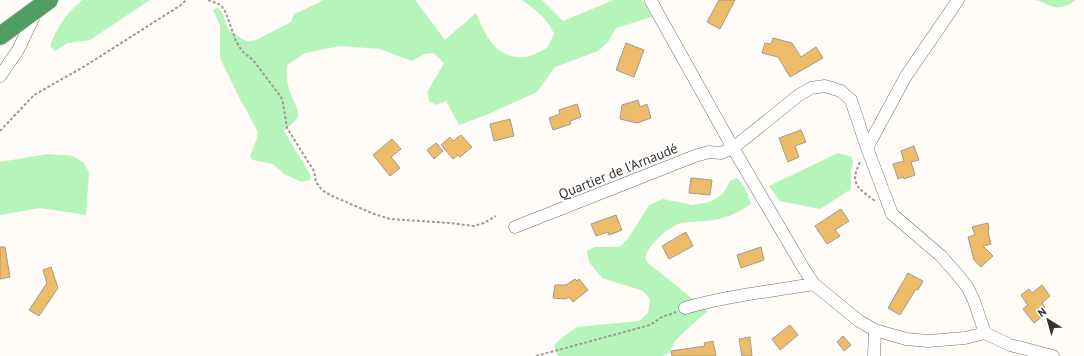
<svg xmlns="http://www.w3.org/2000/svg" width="1084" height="356" font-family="'PT Sans',sans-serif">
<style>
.green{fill:#b5f4bb}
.building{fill:#eebb68;stroke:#9f9b94}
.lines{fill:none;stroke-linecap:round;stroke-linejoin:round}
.minor-casing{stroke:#76716c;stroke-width:13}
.highway-casing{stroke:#d7d6d6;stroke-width:19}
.path{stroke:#9e9b97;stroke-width:2;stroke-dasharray:3 2;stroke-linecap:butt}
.minor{stroke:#fff;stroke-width:12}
.highway{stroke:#519d63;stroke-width:18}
.labels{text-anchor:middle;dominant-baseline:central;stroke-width:4;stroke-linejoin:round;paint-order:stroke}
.street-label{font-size:14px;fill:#353331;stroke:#fff}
</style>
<rect width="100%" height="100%" fill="#fffbf6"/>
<!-- green -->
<path class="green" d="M83 0H150L90 40 68 43 55 51 50 46C56 28 68 11 83 0Z
M325 0H415L445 40 476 13C486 36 496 60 526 57 533 56 541 51 547 48L554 34C548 19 535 9 522 0H542L563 21 614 0H642L645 4 652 17 616 28 608 42 598 51 555 67 537 92 486 115 459 125 446 101 436 105 429 101 428 91 444 63 434 53 424 54 412 61 380 49 340 46 305 53 287 65C286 76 287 86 292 97 295 105 299 109 298 118L284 131 311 176 309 180 302 182 284 174 273 164 253 160 250 156 257 138 258 132 239 97 220 58V25L213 10 218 7 223 14 228 29 247 42 256 40 291 22 294 14Z
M1035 0H1075C1071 5 1061 8 1054 7 1047 5 1042 1 1035 0Z
M838 153 851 157 853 162 851 171V189L820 209 780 201 769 186Z
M48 154 73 156 84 163 89 172 86 215 40 208 0 215V162Z
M737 178 744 186 751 204C740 212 728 217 715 220 704 222 692 221 681 223 669 226 647 246 645 258L648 263 708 311 686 330 675 341 669 353 663 356H558L554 345 563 337 577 327 639 321 648 313 650 299 643 291 602 278 589 262 587 251 595 247H619L628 239 649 205 663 199 692 205 710 202 723 194 730 181Z"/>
<!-- building -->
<path class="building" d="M719 0H735L720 29 707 22Z
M773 38 792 43 801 57 816 47 823 58 790 77 778 57 762 53 765 43 771 44Z
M626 43 644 50 634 77 616 70Z
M638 100 640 107 647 104 651 118 637 123 620 119 622 105Z
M577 104 581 117 570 121 571 124 553 130 549 118 560 114 559 110Z
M510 119 514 136 494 141 490 124Z
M801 130 806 142 795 146 799 157 788 162 779 138Z
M461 135 472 147 460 157 458 155 453 159 441 145 450 137 453 141Z
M392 139 401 149 391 157 400 168 390 176 373 155Z
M436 143 443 151 434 159 427 150Z
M914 146 919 160 911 162 915 175 904 179 903 177 898 179 893 164 904 161 901 151Z
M691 178 712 180 710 195 689 193Z
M841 209 849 221 835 230 840 236 827 244 815 226Z
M616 215 622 230 609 235 608 232 596 236 591 224Z
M988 223 989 229 988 232 991 244 983 246 993 256 981 267 974 260 968 237 975 235 972 227Z
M686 232 693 246 669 259 662 246Z
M0 247H5L10 277 0 279Z
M761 247 764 260 741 268 737 255Z
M51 267 58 288 39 316 29 310 47 283 43 270Z
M908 273 923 281 918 290 916 289 900 315 888 308Z
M575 279 577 281 579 279 588 290 573 302 569 297 566 299 553 298 555 285H566Z
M1042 285 1050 296 1042 303 1045 307 1041 310 1044 315 1034 323 1023 309 1028 305 1021 295 1029 289 1032 293Z
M790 325 798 335 780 350 772 339Z
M843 336 851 345 844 351 837 342Z
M750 337 752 356H742L739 339Z
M713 341 716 356H672L671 351 705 346 704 343Z"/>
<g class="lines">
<defs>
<path id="minor" d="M958 0 906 76 867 148 892 214 941 256 957 274 968 288 974 301 985 333
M651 1 733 148 804 269 814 284 859 321 875 330 906 339 928 341 965 338 985 333 1010 345 1053 356
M0 76 18 50 37 10
M515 227 695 156 709 152 721 153 733 148 799 95 811 88 825 86 841 91 851 100 867 148
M685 308C727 296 771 291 814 284
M874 356 875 330"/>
<path id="highway" d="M0 36 49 0"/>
</defs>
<!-- minor casing -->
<use href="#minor" class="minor-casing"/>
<!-- highway casing -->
<use href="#highway" class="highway-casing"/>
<!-- path -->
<path class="path" d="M208 0 221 5 226 13 236 41 242 51 253 60 281 97 283 103 287 128 314 171 316 182 322 190 332 196 374 214 390 219 450 223 474 226 484 223 496 216
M0 131 34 95 85 66 181 5 186 0
M860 162C849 184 858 188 875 201
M536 356 650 325 662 317 676 312"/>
<!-- minor -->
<use href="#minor" class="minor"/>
<!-- highway -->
<use href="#highway" class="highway"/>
</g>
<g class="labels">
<!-- street labels -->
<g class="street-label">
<text transform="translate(618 171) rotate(-22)">Quartier de l'Arnaudé</text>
</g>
</g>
<!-- north arrow -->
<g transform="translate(1048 320) rotate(323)" stroke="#ffffff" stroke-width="3" paint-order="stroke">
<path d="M0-3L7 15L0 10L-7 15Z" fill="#353331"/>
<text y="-6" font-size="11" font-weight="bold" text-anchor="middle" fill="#353331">N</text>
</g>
</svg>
